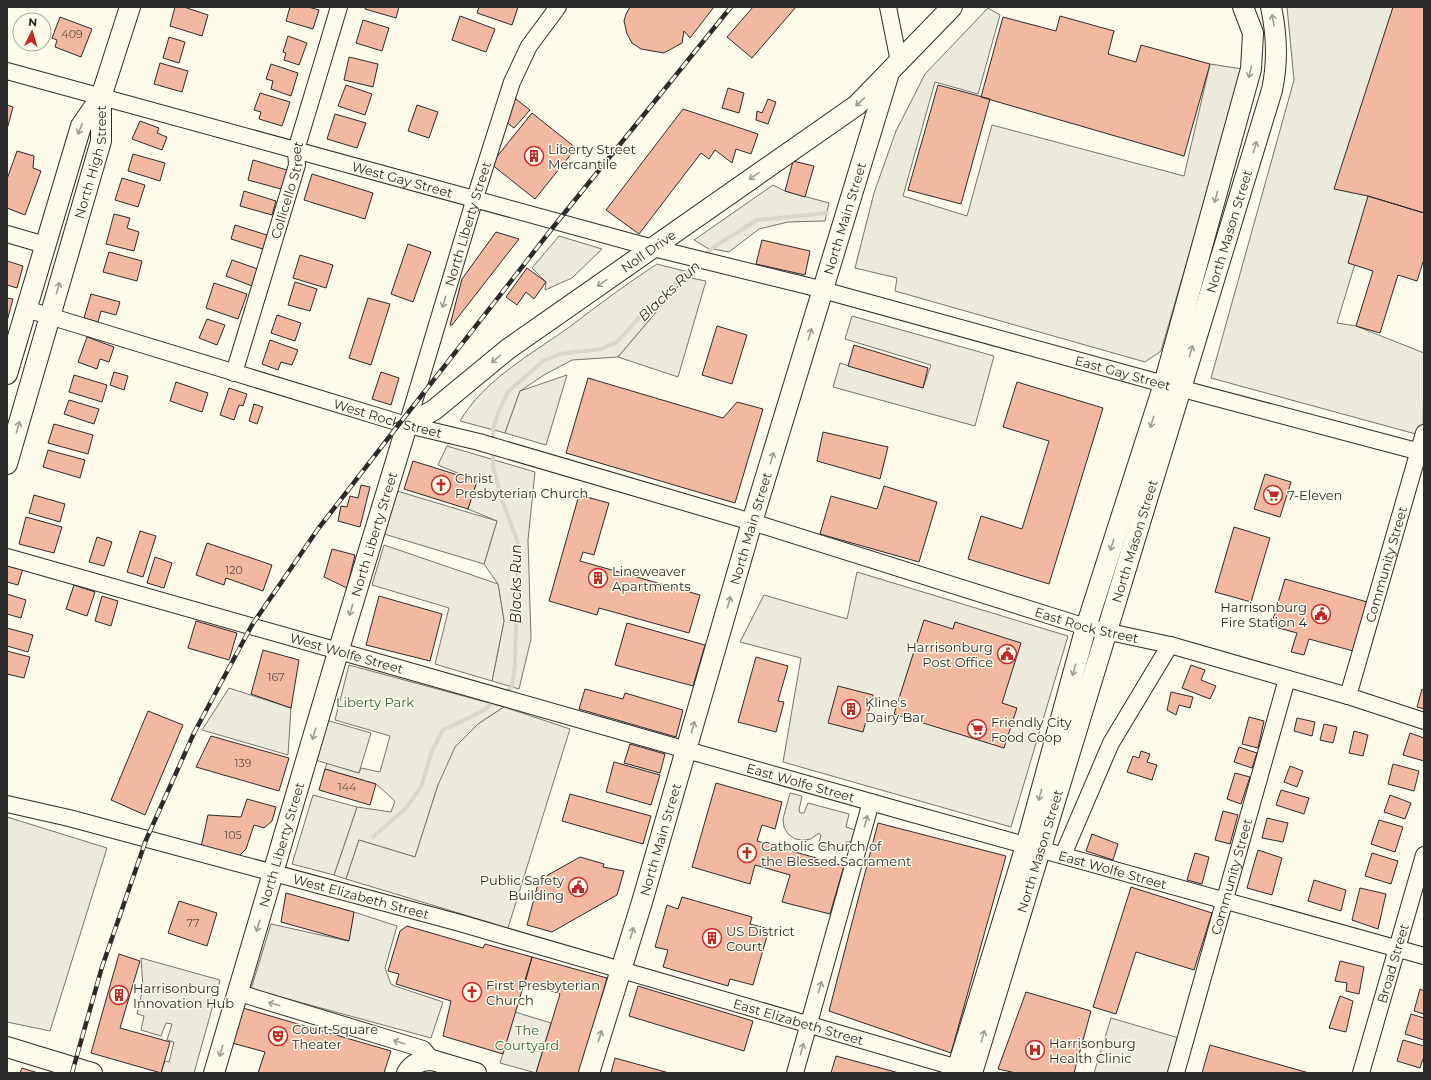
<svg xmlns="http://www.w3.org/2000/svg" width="1431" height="1080" font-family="Montserrat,sans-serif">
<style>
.green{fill:#ecebdb;stroke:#74746e}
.parking{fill:#eceadb;stroke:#74746e}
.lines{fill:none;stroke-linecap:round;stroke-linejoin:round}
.stream{stroke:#d8d7c9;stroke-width:4}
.building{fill:#f2b8a0;stroke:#2b2b2b}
.minor-casing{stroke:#2b2b2b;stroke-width:18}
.major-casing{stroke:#2b2b2b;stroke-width:22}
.minor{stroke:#fdfbea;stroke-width:16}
.major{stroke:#fdfbea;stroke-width:20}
.rail-casing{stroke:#2b2b2b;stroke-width:4.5}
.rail{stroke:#fdfbea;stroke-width:3;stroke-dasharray:9;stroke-linecap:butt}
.oneway{stroke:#9e9d94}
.labels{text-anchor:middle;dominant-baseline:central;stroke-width:3;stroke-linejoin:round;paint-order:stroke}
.number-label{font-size:11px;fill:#5d4e48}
.poi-label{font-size:13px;fill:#2b2b2b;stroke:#fdfbea;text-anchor:start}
.street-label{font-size:13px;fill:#2b2b2b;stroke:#fdfbea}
.park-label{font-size:13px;fill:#34623c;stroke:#fdfbea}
.water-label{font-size:14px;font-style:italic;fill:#2b2b2b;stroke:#fdfbea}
</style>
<rect width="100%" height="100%" fill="#fdfbea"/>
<!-- green -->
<path class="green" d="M773 185 785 191 829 203 825 221 788 222 759 229 729 252 707 248 694 240Z
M657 264 692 273 686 277 618 357 572 360 544 375 520 391 505 433 460 421C484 380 530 355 568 328 597 306 626 284 657 264Z
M447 446 535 472 528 540 531 639 519 689 492 681 504 621 498 584 484 564 497 521 468 509 477 481 438 465Z
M349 665 504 707 478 724 438 785 415 857 359 840 346 879 334 875 357 807 391 812 395 801 376 784 325 769 327 763 359 773 361 768 380 772 390 736 335 720Z
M515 1012 551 1023 536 1073 500 1063Z"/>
<!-- parking -->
<path class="parking" d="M1287 7H1401L1372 208 1337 323 1356 326 1424 353 1423 436 1211 378 1294 80Z
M988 8 1000 15 978 94 935 82 903 196 967 216 992 125 1184 176 1210 64 1243 69 1161 351 1145 362 895 291 897 278 855 268 874 193 896 131 925 74Z
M559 236 602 249 572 278 545 290 546 282 532 268Z
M686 277 706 281 678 377 618 357Z
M852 316 994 356 975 426 833 387 840 363 923 388 931 365 845 339Z
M567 375 546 445 505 433 520 391Z
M397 491 497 521 484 564 384 534Z
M384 545 498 584 504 621 492 681 435 664 449 608 372 585Z
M857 572 1068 636 1011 827 783 762 801 658 740 642 764 595 847 619Z
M229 688 291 708 288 755 202 730Z
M504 707 570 729 508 928 346 879 359 840 415 857 438 785 455 747 478 724Z
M326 720 371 733 359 773 315 760Z
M790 793 802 796 799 810 800 813H804L808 803 849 814 846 827 855 830 851 842H846L842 852 818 845 821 836 819 833 811 839 803 840 795 839 788 834 784 827 783 819Z
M313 795 357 807 334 875 292 864Z
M7 817 107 848 50 1031 7 1022Z
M354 912 397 926 385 968 391 984 395 986 443 1002 431 1038 251 989 271 924 348 941Z
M141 958 220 980 194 1073H161L165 1061 169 1062 174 1042 167 1040 172 1024 166 1023 161 1036 141 1030 144 1016 137 1014 143 987Z
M1111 1018 1179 1038 1168 1073H1094Z"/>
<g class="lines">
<!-- stream -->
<path class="stream" d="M703 257 712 248 757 220 827 213
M493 442V430L498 413 508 392 543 361 560 354 601 349 617 342 645 311 697 263
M493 450V466L502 500 518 543 515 664 512 687 504 694
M373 837 406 808 421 787 432 751 443 730 483 711 495 701"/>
</g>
<!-- building -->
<path class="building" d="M175 7H184L208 15 202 36 170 26Z
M290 7H308L319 10 313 29 286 21Z
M366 7H399L396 18 365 9Z
M479 7H518L512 25 477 13Z
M630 7H714L690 38 684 31 682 43 664 53 641 49 632 43 627 34 624 21 626 14Z
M753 7H796L752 58 727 37Z
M1393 7H1424V213L1368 196 1334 189Z
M460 16 495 29 486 52 452 40Z
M1060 16 1114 31 1108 54 1136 62 1141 45 1210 64 1184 156 981 97 1003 17 1056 31Z
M60 17 92 29 81 57 55 47 57 40 52 38Z
M363 20 389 28 382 51 356 43Z
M288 36 307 43 299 65 284 60 286 53 283 52Z
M169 37 185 42 179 63 163 58Z
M349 57 378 64 373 87 344 80Z
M160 63 188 71 182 92 154 84Z
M271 64 298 73 291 96 271 89 273 81 266 79Z
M346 85 372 94 365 115 338 106Z
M938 85 990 99 961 204 908 190Z
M728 88 744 93 739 113 722 108Z
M260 93 290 102 282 126 259 119 261 112 254 110Z
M512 96 530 110 514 128 505 121Z
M768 99 776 102 768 124 756 120 757 111 762 113Z
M7 105 13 107 8 126 7 125Z
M417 105 438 112 429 138 408 131Z
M683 109 758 134 751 154 736 149 732 163 715 150 709 159 701 153 639 234 606 210Z
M532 113 576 148 535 199 491 164Z
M335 114 366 123 357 148 327 139Z
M140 121 159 128 157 133 167 137 162 150 132 139Z
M17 151 34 156 33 168 41 171 25 215 7 208V179Z
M133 154 165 163 160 181 128 171Z
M253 160 287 170 281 189 248 180Z
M793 161 814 166 805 197 785 191Z
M312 174 373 193 365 219 304 200Z
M122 178 145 185 138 207 115 200Z
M244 191 276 201 272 215 240 206Z
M1368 196 1424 213V259L1417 281 1398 275 1380 333 1356 326 1373 271 1348 263Z
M114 214 130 218 127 228 139 232 134 251 106 244Z
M235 225 270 236 266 250 231 239Z
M496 232 519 239 452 325H450L462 279Z
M762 240 810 251 805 275 756 264Z
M408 244 431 252 413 302 391 294Z
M109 252 142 261 137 281 103 272Z
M300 255 333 265 326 288 293 278Z
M232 260 258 269 252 286 226 276Z
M7 261 23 266 17 288 7 285Z
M527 268 546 282 534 299 526 292 517 305 506 297Z
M295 282 317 289 310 311 288 305Z
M214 283 247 294 238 319 206 308Z
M91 294 120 302 116 315 101 311 98 322 84 318Z
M7 298 13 299 7 321Z
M368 298 390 304 371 365 349 358Z
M277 315 301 323 295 341 271 333Z
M207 319 225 325 217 345 199 338Z
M717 326 747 335 732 384 702 375Z
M87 337 114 347 109 362 100 359 97 369 78 362Z
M270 340 298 350 292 365 281 362 278 370 262 364Z
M854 345 928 368 923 388 848 366Z
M114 372 128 376 124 390 110 385Z
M381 372 399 378 391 405 372 399Z
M74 375 107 385 102 402 69 392Z
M588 378 723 418 737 402 763 409 735 503 566 453Z
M176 382 208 393 202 412 170 401Z
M1017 382 1103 408 1049 584 968 559 981 516 1022 529 1049 441 1003 427Z
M229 388 247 394 243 406 239 405 234 420 220 415Z
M69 400 99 409 94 424 64 414Z
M254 404 263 407 257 424 249 421Z
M54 424 93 435 88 454 48 443Z
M823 432 888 447 880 479 817 461Z
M48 450 85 460 80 478 43 467Z
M413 461 477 481 468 509 404 489Z
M1265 474 1291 482 1280 517 1254 509Z
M361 485 370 487 360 527 338 521 341 506 347 507 350 496 358 498Z
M884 486 937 502 919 562 820 534 831 496 877 509Z
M34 495 65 504 60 522 29 513Z
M579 495 609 503 594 555 583 552 580 561 700 595 689 633 599 608 597 615 549 601Z
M26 517 62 527 54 553 19 544Z
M1234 527 1270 538 1251 602 1215 592Z
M140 531 156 536 143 577 127 572Z
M97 537 112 542 104 566 89 562Z
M207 543 272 565 263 591 226 578 224 585 196 575Z
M332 549 355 555 347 588 324 577Z
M155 557 172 563 164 588 147 583Z
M7 563 23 568 18 585 7 582Z
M1285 579 1371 603 1357 652 1309 639 1304 655 1291 652 1297 633 1271 626Z
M74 585 95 592 87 616 66 609Z
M7 594 26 600 21 618 7 614Z
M102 596 118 601 111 626 95 621Z
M379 596 442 614 430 661 366 645Z
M924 620 953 629 955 622 1021 643 1002 703 1017 708 1004 748 894 714Z
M196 621 237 633 229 660 188 648Z
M627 623 705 645 693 686 615 665Z
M7 628 33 635 28 652 7 646Z
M263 650 299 660 291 708 251 694Z
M7 651 30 657 24 678 7 674Z
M756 657 788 666 778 701 784 702 776 732 738 722Z
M1191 665 1205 670 1201 680 1216 686 1210 699 1182 688Z
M838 686 873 695 863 732 828 723Z
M585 689 623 699 625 693 683 710 676 737 579 709Z
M1422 689 1424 690V709L1417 707Z
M1171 692 1193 697 1190 708 1179 705 1176 715 1167 710Z
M148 711 183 725 145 815 111 800Z
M1249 717 1264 721 1258 748 1242 744Z
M1297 718 1315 722 1312 736 1294 731Z
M1324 724 1337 727 1333 743 1320 740Z
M1354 731 1368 735 1363 756 1349 753Z
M1410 733 1424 738V761L1403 755Z
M211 736 289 758 279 791 196 767Z
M630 744 665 754 660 773 624 763Z
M1239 747 1257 753 1252 768 1234 762Z
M1141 751 1150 754 1147 762 1157 765 1152 780 1127 772 1133 756 1139 758Z
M614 762 660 775 651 805 606 792Z
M1393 764 1419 771 1414 791 1388 784Z
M1290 766 1303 771 1297 787 1284 782Z
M325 769 376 784 370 805 319 790Z
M1235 773 1250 777 1241 804 1227 799Z
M716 783 782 802 775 829 762 825 757 841 844 866 830 914 782 902 790 875 755 865 750 884 692 867Z
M1281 790 1309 798 1304 814 1276 805Z
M570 794 651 816 643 844 562 821Z
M1390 795 1411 803 1405 819 1384 812Z
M247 799 276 807 272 821 264 828 254 825 246 849 238 857 201 847 208 815 241 817Z
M1223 811 1238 815 1230 844 1215 840Z
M1267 818 1288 823 1283 842 1262 838Z
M1379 820 1403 827 1395 852 1371 844Z
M878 823 1006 856 951 1053 829 1011Z
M1092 834 1118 844 1113 860 1086 851Z
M1258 850 1282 858 1272 895 1247 888Z
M1195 853 1209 857 1202 884 1187 880Z
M1372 853 1398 861 1391 884 1365 876Z
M580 857 604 864 603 867 624 871 617 895 552 932 527 925 539 880Z
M1314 880 1346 890 1341 911 1308 901Z
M1131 887 1212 913 1194 970 1136 952 1116 1014 1093 1007Z
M1360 888 1386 894 1378 929 1352 920Z
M286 893 354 912 349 941 281 922Z
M682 897 752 917 750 924 769 929 753 985 730 979 728 986 663 967 668 950 655 947 667 905 678 909Z
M179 901 217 913 207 946 168 933Z
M407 926 483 948 485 944 532 957 503 1054 443 1036 451 1001 396 984 399 974 388 971 400 931Z
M119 954 140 961 120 1028 170 1042 161 1073 91 1053Z
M532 957 607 978 580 1073H536L560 994 525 983Z
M1340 961 1364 967 1359 994 1346 991 1347 983 1335 981Z
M638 986 753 1021 744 1051 629 1016Z
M1420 989 1424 991V1014L1414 1011Z
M1026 992 1091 1011 1074 1073H1016L998 1069Z
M1340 996 1353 1001 1346 1032 1329 1028Z
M243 1008 391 1051 384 1073H258L265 1052 232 1043Z
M1411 1014 1424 1018V1040L1405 1034Z
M1403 1040 1424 1046V1056L1420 1068 1397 1061Z
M1210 1045 1309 1073H1202Z
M836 1056 899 1073H831Z
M615 1058 669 1073H611Z
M22 1068 38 1073H20Z"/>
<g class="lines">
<defs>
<g id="minor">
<path d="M888 7 899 62"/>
<path id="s1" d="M7 71 653 248 808 286 1164 384 1424 453"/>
<path d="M7 234 45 245"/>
<path id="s2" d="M26 309 400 423 479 442 752 522 1086 627 1170 645 1348 696 1424 721"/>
<path id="s3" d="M234 373 297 165 296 150 339 7"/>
<path id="s4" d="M407 425 475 198 512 82 529 46 558 7"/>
<path id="s5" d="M7 557C230 619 453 684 676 747 925 818 1175 887 1424 956"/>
<path id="s6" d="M1348 696 1424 433"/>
<path id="s7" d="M7 804 69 818 460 923 968 1071"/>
<path d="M1063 855 1111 743 1170 645"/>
<path d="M239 993 413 1046 423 1049 432 1060"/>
<path d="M795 1073 871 802"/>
<path id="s8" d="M1176 1073 1287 679"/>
<path id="s9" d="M1361 1073 1424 855"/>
</g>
<g id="major">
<path d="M7 374 81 126 101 97 130 7"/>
<path id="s10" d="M7 464 101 141V97"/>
<path d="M7 1047 92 1073"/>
<path id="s11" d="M214 1073 339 649 407 425 434 410 508 349 857 105 952 7"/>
<path d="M407 1073C413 1063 421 1060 432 1060L476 1073"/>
<path id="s12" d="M589 1073 642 902 752 522 888 76"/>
<path d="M956 1073 1026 846 1086 627 1164 384 1251 69 1253 33 1243 7"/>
<path id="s13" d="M972 1073 1272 90C1278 62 1277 35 1271 7"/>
</g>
</defs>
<!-- minor casing -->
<use href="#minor" class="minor-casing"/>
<!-- major casing -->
<use href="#major" class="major-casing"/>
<!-- minor -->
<use href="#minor" class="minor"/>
<!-- major -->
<use href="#major" class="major"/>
<defs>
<path id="rail" d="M72 1073 102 967 146 840 194 733 252 625 318 529 400 423 558 221 731 7"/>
</defs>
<!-- rail casing -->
<use href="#rail" class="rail-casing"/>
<!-- rail -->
<use href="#rail" class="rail"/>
</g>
<!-- one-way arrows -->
<defs><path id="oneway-shaft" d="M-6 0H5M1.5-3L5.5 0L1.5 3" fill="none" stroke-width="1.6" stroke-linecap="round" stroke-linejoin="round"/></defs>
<g class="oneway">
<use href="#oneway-shaft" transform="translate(1273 20) rotate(-100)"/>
<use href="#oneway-shaft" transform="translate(1250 72) rotate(103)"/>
<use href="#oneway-shaft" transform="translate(860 102) rotate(137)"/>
<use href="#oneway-shaft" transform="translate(80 129) rotate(112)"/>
<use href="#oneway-shaft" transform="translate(1255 147) rotate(-73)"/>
<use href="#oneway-shaft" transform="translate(754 176) rotate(145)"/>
<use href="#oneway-shaft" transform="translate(1216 197) rotate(105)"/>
<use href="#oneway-shaft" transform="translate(602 283) rotate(145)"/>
<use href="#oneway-shaft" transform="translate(58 288) rotate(-74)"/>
<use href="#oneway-shaft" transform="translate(444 302) rotate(107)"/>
<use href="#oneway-shaft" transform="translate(810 334) rotate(-73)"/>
<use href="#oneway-shaft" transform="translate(1191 351) rotate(-73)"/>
<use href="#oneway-shaft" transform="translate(496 359) rotate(141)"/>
<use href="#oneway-shaft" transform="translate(1152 422) rotate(108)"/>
<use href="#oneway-shaft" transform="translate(18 427) rotate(-74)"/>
<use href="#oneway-shaft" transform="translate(772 458) rotate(-73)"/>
<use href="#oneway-shaft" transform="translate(1112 545) rotate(108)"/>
<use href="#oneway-shaft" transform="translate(729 602) rotate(-74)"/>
<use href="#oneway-shaft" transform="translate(351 610) rotate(107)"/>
<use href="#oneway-shaft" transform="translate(1074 670) rotate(105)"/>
<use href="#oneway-shaft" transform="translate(693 727) rotate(-74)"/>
<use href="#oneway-shaft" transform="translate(314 734) rotate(106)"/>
<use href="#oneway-shaft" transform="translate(1040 795) rotate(105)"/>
<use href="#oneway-shaft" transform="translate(866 821) rotate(-74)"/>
<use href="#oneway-shaft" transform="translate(258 926) rotate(106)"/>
<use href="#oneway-shaft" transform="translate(632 933) rotate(-73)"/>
<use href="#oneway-shaft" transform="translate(820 987) rotate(-74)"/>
<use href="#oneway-shaft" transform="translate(274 1004) rotate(-163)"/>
<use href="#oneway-shaft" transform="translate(600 1036) rotate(-73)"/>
<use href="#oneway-shaft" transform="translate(983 1036) rotate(-73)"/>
<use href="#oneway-shaft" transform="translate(399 1042) rotate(-163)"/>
<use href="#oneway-shaft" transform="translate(802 1049) rotate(-74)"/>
<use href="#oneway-shaft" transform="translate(221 1051) rotate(107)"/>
</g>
<!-- icons -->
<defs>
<symbol id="building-ring" viewBox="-11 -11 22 22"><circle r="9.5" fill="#fdfbea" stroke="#c62828" stroke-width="1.5"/><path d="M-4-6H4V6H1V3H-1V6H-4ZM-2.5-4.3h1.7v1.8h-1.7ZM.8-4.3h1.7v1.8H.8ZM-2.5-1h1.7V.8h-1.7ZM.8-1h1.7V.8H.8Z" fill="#c62828"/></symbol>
<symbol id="church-ring" viewBox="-11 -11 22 22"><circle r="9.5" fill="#fdfbea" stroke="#c62828" stroke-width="1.5"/><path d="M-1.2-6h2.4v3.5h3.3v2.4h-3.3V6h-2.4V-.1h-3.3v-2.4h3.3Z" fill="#c62828"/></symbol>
<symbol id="supermarket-ring" viewBox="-11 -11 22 22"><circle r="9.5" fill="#fdfbea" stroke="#c62828" stroke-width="1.5"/><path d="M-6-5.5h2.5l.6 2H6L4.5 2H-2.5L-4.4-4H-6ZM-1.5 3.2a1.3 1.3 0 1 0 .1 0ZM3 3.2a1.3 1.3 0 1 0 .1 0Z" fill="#c62828"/></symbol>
<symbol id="civic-ring" viewBox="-11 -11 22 22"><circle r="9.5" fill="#fdfbea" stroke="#c62828" stroke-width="1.5"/><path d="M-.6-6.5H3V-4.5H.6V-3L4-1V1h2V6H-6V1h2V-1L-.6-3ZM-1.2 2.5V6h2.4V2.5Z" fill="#c62828"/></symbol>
<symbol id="theatre-ring" viewBox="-11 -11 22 22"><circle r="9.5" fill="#fdfbea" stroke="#c62828" stroke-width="1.5"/><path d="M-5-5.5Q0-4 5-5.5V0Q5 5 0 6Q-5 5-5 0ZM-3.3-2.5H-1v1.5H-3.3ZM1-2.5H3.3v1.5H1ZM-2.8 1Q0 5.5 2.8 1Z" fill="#c62828"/></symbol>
<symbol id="hospital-ring" viewBox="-11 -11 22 22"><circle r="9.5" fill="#fdfbea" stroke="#c62828" stroke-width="1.5"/><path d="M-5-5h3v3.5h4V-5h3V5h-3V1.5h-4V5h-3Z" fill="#c62828"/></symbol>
</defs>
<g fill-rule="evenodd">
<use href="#building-ring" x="523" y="145" width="22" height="22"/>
<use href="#church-ring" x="430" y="474" width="22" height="22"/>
<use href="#supermarket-ring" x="1262" y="484" width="22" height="22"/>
<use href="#building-ring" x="587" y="567" width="22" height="22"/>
<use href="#civic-ring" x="1310" y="603" width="22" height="22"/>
<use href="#civic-ring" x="996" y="643" width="22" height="22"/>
<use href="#building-ring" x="840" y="698" width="22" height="22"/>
<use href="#supermarket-ring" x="966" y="718" width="22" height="22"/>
<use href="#church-ring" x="736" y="842" width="22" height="22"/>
<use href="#civic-ring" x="567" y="876" width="22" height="22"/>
<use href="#building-ring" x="701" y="927" width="22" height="22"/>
<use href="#church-ring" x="461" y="981" width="22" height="22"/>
<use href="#building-ring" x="108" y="984" width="22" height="22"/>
<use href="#theatre-ring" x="267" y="1025" width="22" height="22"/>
<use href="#hospital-ring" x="1024" y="1039" width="22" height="22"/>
</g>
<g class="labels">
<!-- number labels -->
<g class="number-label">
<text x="72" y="34">409</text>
<text x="234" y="570">120</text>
<text x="276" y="677">167</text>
<text x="243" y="763">139</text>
<text x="347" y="787">144</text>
<text x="233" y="835">105</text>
<text x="193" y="923">77</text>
</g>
<!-- poi labels -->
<g class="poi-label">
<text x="548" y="149">Liberty Street<tspan x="548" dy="15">Mercantile</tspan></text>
<text x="455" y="478">Christ<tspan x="455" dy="15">Presbyterian Church</tspan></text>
<text x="1287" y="495">7-Eleven</text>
<text x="612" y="571">Lineweaver<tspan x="612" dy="15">Apartments</tspan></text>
<text x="1307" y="607" text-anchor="end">Harrisonburg<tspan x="1307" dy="15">Fire Station 4</tspan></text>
<text x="993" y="647" text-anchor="end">Harrisonburg<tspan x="993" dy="15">Post Office</tspan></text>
<text x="865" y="702">Kline's<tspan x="865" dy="15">Dairy Bar</tspan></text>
<text x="991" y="722">Friendly City<tspan x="991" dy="15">Food Coop</tspan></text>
<text x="761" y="846">Catholic Church of<tspan x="761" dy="15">the Blessed Sacrament</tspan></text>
<text x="564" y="880" text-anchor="end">Public Safety<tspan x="564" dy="15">Building</tspan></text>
<text x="726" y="931">US District<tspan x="726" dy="15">Court</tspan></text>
<text x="486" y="985">First Presbyterian<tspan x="486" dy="15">Church</tspan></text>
<text x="133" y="988">Harrisonburg<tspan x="133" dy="15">Innovation Hub</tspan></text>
<text x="292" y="1029">Court Square<tspan x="292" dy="15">Theater</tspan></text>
<text x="1049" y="1043">Harrisonburg<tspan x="1049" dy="15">Health Clinic</tspan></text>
</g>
<!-- street labels -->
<g class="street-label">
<text stroke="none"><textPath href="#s10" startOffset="314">North High Street</textPath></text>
<text stroke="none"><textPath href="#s1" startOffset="410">West Gay Street</textPath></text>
<text stroke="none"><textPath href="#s3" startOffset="191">Collicello Street</textPath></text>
<text stroke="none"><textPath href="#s12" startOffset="892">North Main Street</textPath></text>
<text stroke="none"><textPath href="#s4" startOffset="210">North Liberty Street</textPath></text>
<text stroke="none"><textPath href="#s13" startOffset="880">North Mason Street</textPath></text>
<text stroke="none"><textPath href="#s11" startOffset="974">Noll Drive</textPath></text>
<text stroke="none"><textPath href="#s1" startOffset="1156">East Gay Street</textPath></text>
<text stroke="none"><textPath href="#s2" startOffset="378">West Rock Street</textPath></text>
<text stroke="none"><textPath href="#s12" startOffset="568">North Main Street</textPath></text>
<text stroke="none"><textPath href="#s11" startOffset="562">North Liberty Street</textPath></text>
<text stroke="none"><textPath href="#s13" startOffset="556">North Mason Street</textPath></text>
<text stroke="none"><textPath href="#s6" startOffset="137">Community Street</textPath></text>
<text stroke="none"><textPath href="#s2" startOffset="1107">East Rock Street</textPath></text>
<text stroke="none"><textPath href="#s5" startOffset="353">West Wolfe Street</textPath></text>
<text stroke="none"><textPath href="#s5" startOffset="825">East Wolfe Street</textPath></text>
<text stroke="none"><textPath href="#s12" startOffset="244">North Main Street</textPath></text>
<text stroke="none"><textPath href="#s11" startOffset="238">North Liberty Street</textPath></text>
<text stroke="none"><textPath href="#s13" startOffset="232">North Mason Street</textPath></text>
<text stroke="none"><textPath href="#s5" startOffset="1149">East Wolfe Street</textPath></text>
<text stroke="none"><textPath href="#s8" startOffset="204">Community Street</textPath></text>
<text stroke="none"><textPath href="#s7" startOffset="366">West Elizabeth Street</textPath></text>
<text stroke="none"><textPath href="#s9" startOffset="114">Broad Street</textPath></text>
<text stroke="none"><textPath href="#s7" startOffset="821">East Elizabeth Street</textPath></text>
</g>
<!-- park labels -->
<g class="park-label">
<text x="375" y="702">Liberty Park</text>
<text x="527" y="1030">The<tspan x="527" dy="15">Courtyard</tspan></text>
</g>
<!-- water labels -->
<g class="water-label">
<text transform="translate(669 291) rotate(-44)">Blacks Run</text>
<text transform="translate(516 584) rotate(-90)">Blacks Run</text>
</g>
</g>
<!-- border -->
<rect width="1431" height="1080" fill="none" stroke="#2b2b2b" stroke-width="16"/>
<!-- north arrow -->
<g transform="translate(32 32) rotate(5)"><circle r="19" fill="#fdfbea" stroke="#a9a89e"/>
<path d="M0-3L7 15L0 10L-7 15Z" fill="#c62828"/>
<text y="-6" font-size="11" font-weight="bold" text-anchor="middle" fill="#2b2b2b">N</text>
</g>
</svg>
